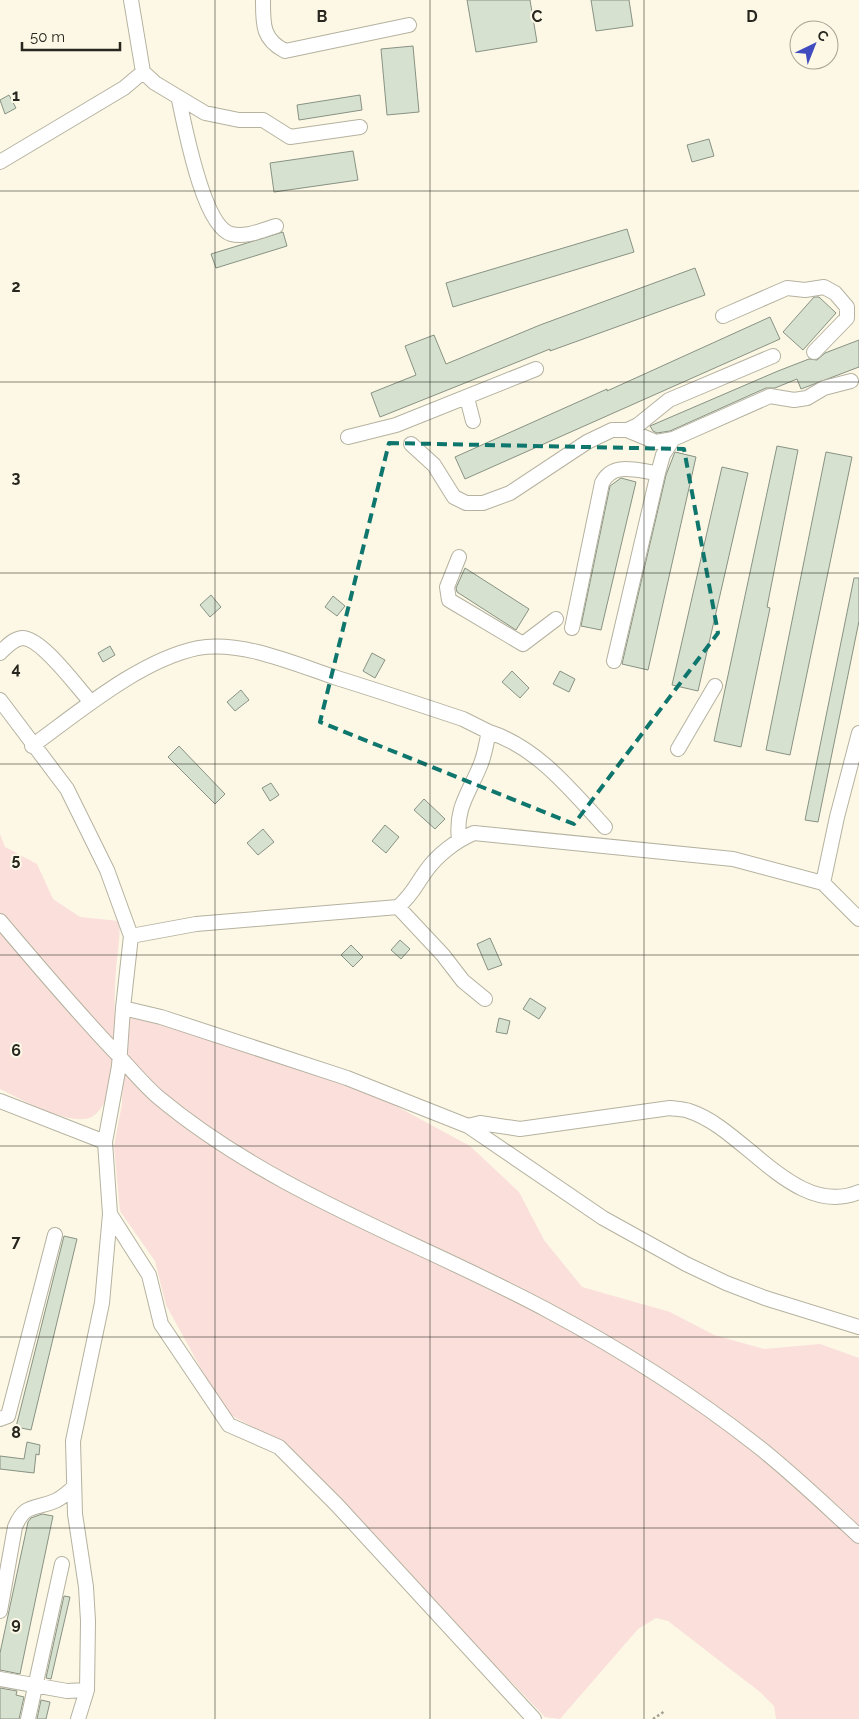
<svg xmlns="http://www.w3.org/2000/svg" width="859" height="1719" font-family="Raleway,sans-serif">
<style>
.green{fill:#fadfdb}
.building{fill:#d6e1d0;stroke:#899283}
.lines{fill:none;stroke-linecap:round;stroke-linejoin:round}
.minor-casing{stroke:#b5b2a0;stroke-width:16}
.path{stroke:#a3a092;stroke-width:2.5;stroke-dasharray:2.5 2.5;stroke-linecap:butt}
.minor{stroke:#fff;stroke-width:14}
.marked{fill:none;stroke:#0f766e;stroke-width:4;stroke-dasharray:10 6;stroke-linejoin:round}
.grid{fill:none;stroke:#27261f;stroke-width:1;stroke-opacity:0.55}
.grid-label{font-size:16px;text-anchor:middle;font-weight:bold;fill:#27261f;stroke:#fcf8e5;stroke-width:4;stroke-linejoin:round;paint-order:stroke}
</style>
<rect width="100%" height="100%" fill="#fcf8e5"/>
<!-- green -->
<path class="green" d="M0 834 5 847 37 864 53 899 80 917 119 921C121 938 117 952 116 970 112 1010 119 1052 109 1091 106 1101 99 1115 89 1118 68 1125 20 1099 0 1089Z
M124 1009 370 1092 470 1146 519 1192 544 1240 582 1287 670 1312 714 1335 764 1349 820 1344 859 1358V1719H776L774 1706 760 1692 668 1621 656 1618 638 1629 560 1719 545 1717 416 1583 263 1433 229 1414 204 1374 166 1305 155 1261 120 1211 114 1146 122 1104Z"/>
<!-- building -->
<path class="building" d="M467 0H530L537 42 476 52Z
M591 0H629L633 26 596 31Z
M413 46 419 112 387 115 381 49Z
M9 95 16 108 5 114 0 100Z
M360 95 362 110 299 120 297 105Z
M709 139 714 156 692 162 687 145Z
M353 151 358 180 274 192 270 163Z
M627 229 634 252 453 307 446 283Z
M283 232 287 246 216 268 211 254Z
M695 268 705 295 550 351V349L380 417 371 393 416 375 405 346 434 335 446 364 540 325Z
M814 297H819L836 313 803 350 783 332Z
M770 317 780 339 465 479 455 457 607 389V391Z
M859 340V367L801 389 797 379 775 388H766L670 431 657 433 653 431 650 426 778 371 809 359 817 360 825 353Z
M777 446 798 450 767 607 770 608 741 747 714 741Z
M675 452 696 457 648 670 622 664 666 475Z
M826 452 852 457 790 755 766 750Z
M722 467 748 473 698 691 672 685Z
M621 478 636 482 601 630 581 626 610 486Z
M465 568 529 609 516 630 457 592 456 588Z
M854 578H859V621L818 822 805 820Z
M211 595 221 607 210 617 200 605Z
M333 596 345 606 337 616 325 607Z
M110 646 115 655 103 662 98 653Z
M372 653 385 660 375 678 363 671Z
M512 671 529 688 520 698 502 682Z
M560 671 575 679 569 692 553 684Z
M241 690 249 700 235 711 227 702Z
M179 746 225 794 215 804 168 757Z
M271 783 279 795 270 801 262 788Z
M424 799 445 819 435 829 414 810Z
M385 825 399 837 386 853 372 841Z
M263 829 274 842 258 855 247 843Z
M490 938 502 965 488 970 477 944Z
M400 940 410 949 401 959 391 950Z
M351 945 363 957 353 967 341 955Z
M530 998 546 1008 539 1019 523 1009Z
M499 1018 510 1021 507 1034 496 1032Z
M64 1236 77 1239 31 1430 16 1427Z
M27 1442 40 1445 39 1455 36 1454 34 1473 0 1469V1456L24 1459Z
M42 1514 53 1516 20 1674 0 1670V1653L28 1522 31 1518Z
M64 1596 70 1597 51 1679 46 1678Z
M0 1688 17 1691 16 1695 24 1697 19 1719H0Z
M41 1700 50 1702 46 1719H37Z"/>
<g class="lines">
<defs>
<path id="minor" d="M131 0 143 72 155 83 205 113 239 120H263L290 137 360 127
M263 0C263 24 262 39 285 51L409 25
M179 100C185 127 203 226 231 234 246 238 262 230 276 226
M0 162 124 88 143 72
M723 316 787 288 805 290 824 287 835 293 847 307V318L814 352
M467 398 473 421
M627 430 656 442 673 439 770 396 794 400 807 398 824 388 851 381
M348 437 396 425 536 369
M411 444 434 465 454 497 466 503H483L510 493 587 442 612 430H627L638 425 669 400 773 356
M658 473 663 455 673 439
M459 557 447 587 449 600 523 644 556 619
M572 628 602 483C613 461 637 471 658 473L614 661
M0 653C6 647 13 639 22 638 41 637 77 687 90 701
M0 700 67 789 107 870 131 936
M489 732C537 747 572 791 605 827
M32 746C79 712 140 660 198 648 241 640 295 664 337 678 379 691 421 705 463 719L489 732C486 743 485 755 480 766 469 793 455 808 459 840
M678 749 715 686
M823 883 837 817 859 733
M398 907 443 955 463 981 485 999
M0 921C38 966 76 1011 117 1054 130 1068 143 1084 158 1097 273 1193 416 1240 547 1310 620 1349 690 1393 755 1444 791 1472 825 1505 859 1536
M123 1008 161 1017 347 1078 468 1126 603 1218 686 1264 726 1283 765 1298 859 1327
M0 1101 105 1142
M468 1126 480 1123 520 1129 670 1108C676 1109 684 1109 689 1111 744 1128 795 1219 859 1192
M110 1214 149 1275 161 1324 229 1425 279 1447 337 1505 534 1719
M0 1419 8 1416 55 1235
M0 1611 15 1527C25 1503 34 1510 55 1501 62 1498 68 1492 74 1487
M0 1679 67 1691 87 1690
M28 1719 62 1564
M78 1719 87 1690 88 1621 86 1587 75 1514 73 1441 102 1303 110 1214 105 1142 119 1066 123 1008 131 936 196 924 398 907C413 894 415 886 426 871 437 855 457 840 474 833L733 859 823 883 859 919"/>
</defs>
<!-- minor casing -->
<use href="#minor" class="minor-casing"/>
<!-- path -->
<path class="path" d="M653 1719 665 1711"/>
<!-- minor -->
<use href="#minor" class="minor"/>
</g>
<!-- marked area -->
<path class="marked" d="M389 443 684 449 718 633 574 824 320 722Z"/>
<!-- grid -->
<path class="grid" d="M215 0V1719M430 0V1719M644 0V1719M0 191H859M0 382H859M0 573H859M0 764H859M0 955H859M0 1146H859M0 1337H859M0 1528H859"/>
<g class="grid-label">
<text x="322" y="22">B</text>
<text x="537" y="22">C</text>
<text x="752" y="22">D</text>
<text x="16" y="101">1</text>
<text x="16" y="292">2</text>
<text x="16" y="483">3</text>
<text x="16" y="674">4</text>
<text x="16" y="865">5</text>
<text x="16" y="1056">6</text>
<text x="16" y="1247">7</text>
<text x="16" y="1438">8</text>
<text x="16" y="1629">9</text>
</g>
<!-- north arrow -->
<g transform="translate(814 45) rotate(43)"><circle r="24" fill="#fcf8e5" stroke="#a7a496"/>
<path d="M0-4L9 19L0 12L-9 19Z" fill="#3f4bbf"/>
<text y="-8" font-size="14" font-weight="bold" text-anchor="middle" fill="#27261f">С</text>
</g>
<!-- scale -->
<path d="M22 42v8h98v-8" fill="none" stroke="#27261f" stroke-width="2.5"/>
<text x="30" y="42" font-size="15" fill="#27261f" stroke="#fcf8e5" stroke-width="4" paint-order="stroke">50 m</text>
</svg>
